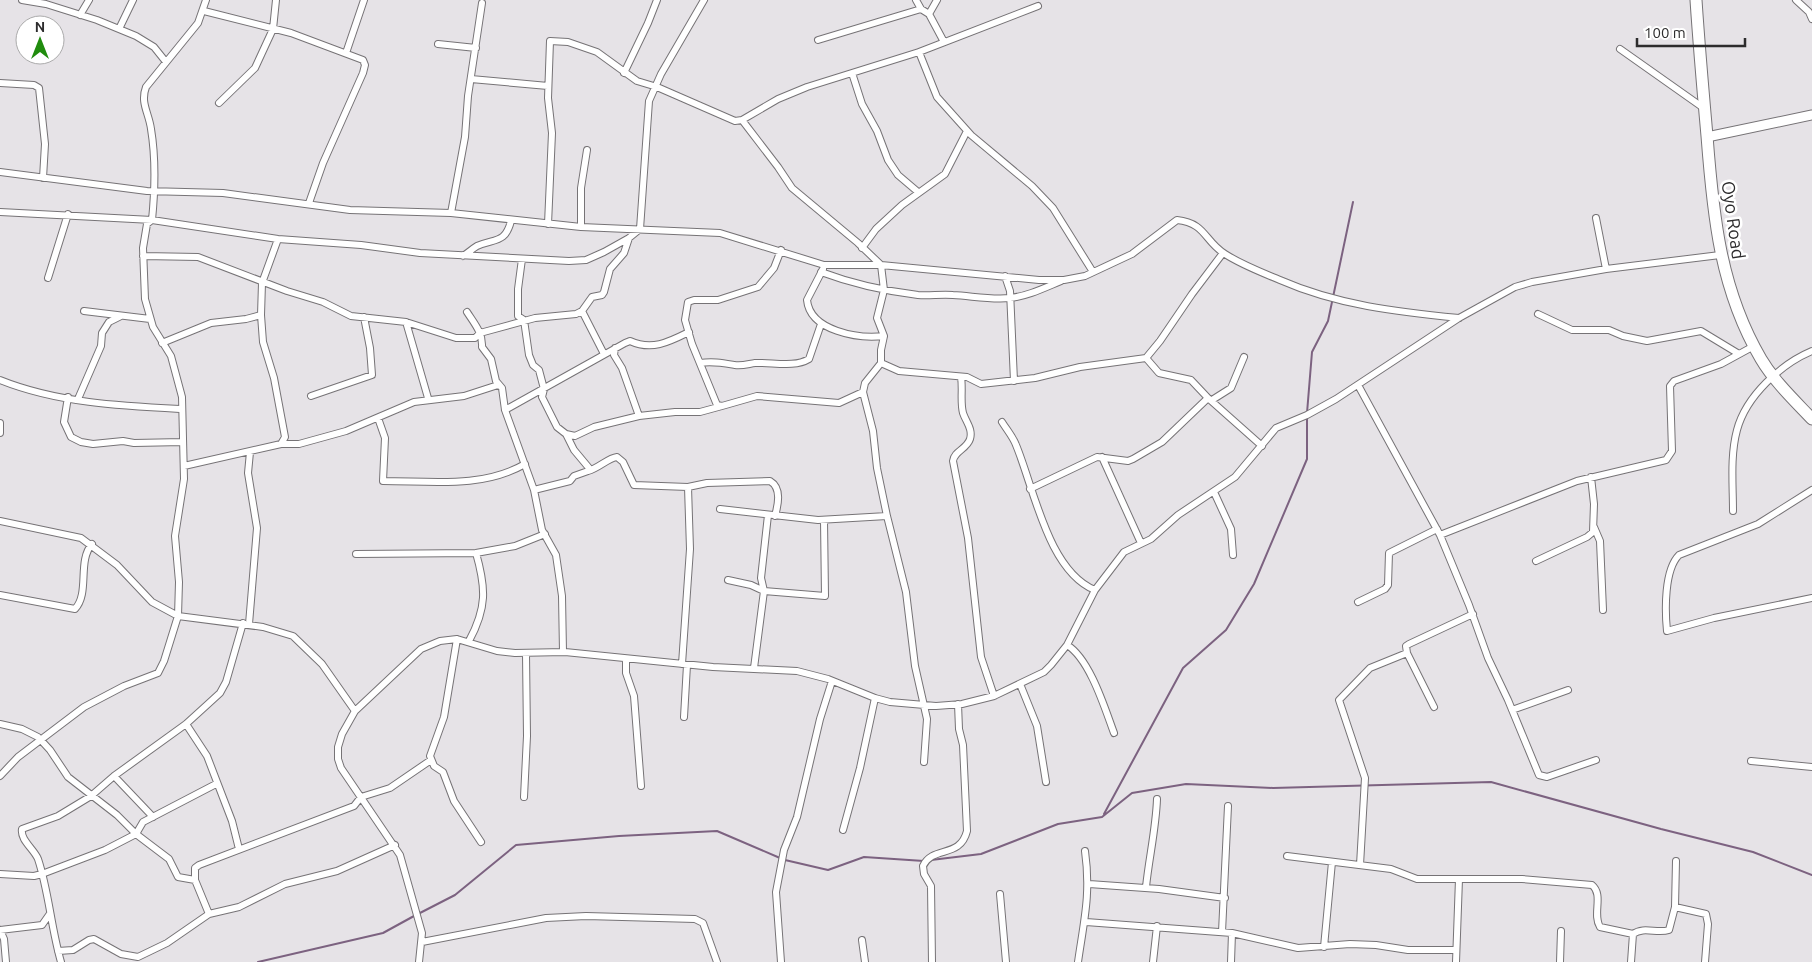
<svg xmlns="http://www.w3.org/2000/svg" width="1812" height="962" font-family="Ubuntu,sans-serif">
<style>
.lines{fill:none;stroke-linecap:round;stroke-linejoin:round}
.stream{stroke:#7c6280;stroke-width:2}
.street-casing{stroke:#767376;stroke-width:8}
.secondary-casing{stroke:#767376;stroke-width:11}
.highway-casing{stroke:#767376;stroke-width:13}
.street{stroke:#fff;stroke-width:6}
.secondary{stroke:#fff;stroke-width:9}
.highway{stroke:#fff;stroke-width:11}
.labels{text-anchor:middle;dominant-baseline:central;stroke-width:5;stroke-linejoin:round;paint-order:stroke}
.street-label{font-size:18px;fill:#2d2c2d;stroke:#fff}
</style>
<rect width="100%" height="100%" fill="#e6e3e7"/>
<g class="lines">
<!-- stream -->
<path class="stream" d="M1307 413 1312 352 1328 321 1353 202
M1104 814 1183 668 1226 630 1254 584 1307 459V417
M785 860 828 870 864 857 924 861
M931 860 981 854 1058 824 1102 817 1132 793 1186 784 1273 788 1491 782 1661 829 1753 852 1812 875
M418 914 455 895 516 845 619 836 717 831 780 858
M258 962 383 933 414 916"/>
<defs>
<path id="street" d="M22 0 46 4 97 20 136 36 154 47 166 62
M916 0 921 9 929 14 944 42
M1796 0 1809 12 1812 19
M204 11 291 33 363 60 365 65 363 73 323 163 309 203
M929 14 937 0
M80 15 89 0
M119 29 133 0
M818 40 921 9
M438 44 476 48
M1620 49 1705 109
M919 52 937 97 971 135 1032 186 1053 208 1093 272
M346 53 364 0
M624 73 648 23 657 0
M852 73 862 104 877 131 888 160 898 175 918 192
M471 79 548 86
M0 83 34 85 39 88 45 144 43 178
M219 103 255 68 273 29 276 0
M742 120 778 167 792 188 858 243 881 265 884 290 877 318 884 336 881 350V363L865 383 863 392 873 431 877 468 887 516 906 592 915 666 927 719 924 762
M0 172 147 191 223 193 350 210 451 213 581 227 720 233 824 265H881L1039 280H1064L1085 276 1132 254 1177 220C1206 223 1204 241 1225 254 1242 265 1261 272 1280 280 1337 305 1397 312 1459 318
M0 212 152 220 278 239 361 245 420 253 569 261 586 260 604 252 629 238 640 229 649 101 661 74 704 0
M451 213 465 137 468 96 482 3
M1596 218 1606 269
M548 224 552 133 548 98 550 41 568 42 597 52 637 81 657 87 735 121 742 120 778 99 807 87 919 52 1038 6
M581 227V188L587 150
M862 248 876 229 902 205 945 174 967 131
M781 250 774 268 758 287 718 300H694L688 302 685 320 692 344 717 405 722 406 757 396 839 403 863 392
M143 256 198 257 287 291 323 302 351 316 406 322 456 338H475L480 333 535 318 576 314 582 311 592 297 602 295 604 292 610 269 624 253 629 238
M463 256C468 253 472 249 477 246 495 238 505 244 511 221
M522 259 518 289V316L524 320 529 355 533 365 539 370 544 389 542 397 557 427 566 434 574 450 589 468 588 471 574 476 570 481 534 490
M823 269 807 300C810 331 858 339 884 336
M821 272C853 284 885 291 918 295 929 296 941 294 953 295 972 296 991 300 1010 298 1028 296 1044 288 1061 281
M1005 276 1010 291 1014 381
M48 278 68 214
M84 311 150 319
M582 311 604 354
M467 312C474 323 483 333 482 347L491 359 496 381 502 388 505 410 534 490 542 530 556 555 562 596 563 652
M1538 314 1572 330H1609L1623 336 1647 341 1701 331 1739 354
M406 322 428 398
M162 343 211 323 246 319 261 315
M615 348 614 355 622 368 639 416 675 412H700L722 406
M700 363C713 361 723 363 735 365 742 366 748 364 755 363 772 362 794 368 809 359L821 324
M881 363 899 371 967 377 981 384 1035 378 1080 367 1146 358 1160 341 1192 294 1223 253
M961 377C963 389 960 401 963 413 966 422 973 429 970 439 967 449 954 451 953 461L968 538 981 657 994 696
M0 380C57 403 122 406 182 409
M1358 385 1440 535 1469 605 1488 658 1508 700 1539 775 1547 777 1596 760
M311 396 372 375 370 348 364 317
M68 397 64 422 71 437 81 442 93 444 123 441 134 443 183 442
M1208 398 1262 446
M78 399 101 346 102 333 109 322 121 316
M1212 400 1231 388 1244 357
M505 410 625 343 630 341C652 351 669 342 689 332
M378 418 385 438 383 481C430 481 482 489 525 464
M1002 422C1007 430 1013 437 1016 445 1034 488 1048 571 1095 590
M0 423V433
M566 434 575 436 594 427 639 416
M281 444H299L346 431 414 402 464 396 498 385
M1102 457 1141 543
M184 466 281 444 285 437 274 378 263 342 261 315 262 283 278 239
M588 471C599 468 608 458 617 457L623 462 634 485 688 487 707 483 770 481C782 488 778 505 775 516
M1030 489 1097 457 1128 461 1133 459 1162 442 1208 398 1191 380 1159 373 1146 358
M1812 490 1758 524 1679 555C1664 570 1665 611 1667 631L1714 618 1812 598
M1214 492 1231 529 1233 555
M720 509 818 520 887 516
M1733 511C1733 485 1730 456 1737 430 1746 396 1781 364 1812 351
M0 521 81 538 117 565 152 602 178 616 263 627 293 636 322 664 355 711
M1594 527 1600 541 1603 610
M1440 535 1577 481 1666 460 1672 451 1670 386 1674 381 1721 364 1754 346
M356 554 476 553 515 546 545 534
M1536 561 1587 537 1593 532 1594 504 1591 477
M728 580 751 585 764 591 825 596 824 520
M0 595 75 609C90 593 77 561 92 544
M1358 602 1385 589 1388 585 1389 553 1437 529
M249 624 257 528 248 473 250 452
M457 639 444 717 430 756 434 766 443 772 454 801 481 842
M469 641C487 608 486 588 476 553
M1067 645C1090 659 1105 709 1114 733
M1407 653 1434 707
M626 659V673L634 696 641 786
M682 664 690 549 688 487
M754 668 764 591 761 578 768 515
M1020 684 1037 726 1046 782
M1512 710 1568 690
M684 717 687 665
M0 724 22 729 38 737 50 750 68 777 117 815 136 834 105 850 42 874 34 876 0 874
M186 724 207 756 232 821 239 849
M1751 761 1812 767
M0 776 18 757 84 707 124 686 158 673 164 661 178 616 179 582 175 536 184 479 182 397 171 356 153 327 145 299 143 248 147 224 152 220C155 190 156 159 151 129 149 113 140 103 146 87L198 23 206 0
M114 776 153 817
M524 797 527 736 526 654
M843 830 860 768 875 698
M1287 856 1391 869 1417 879H1522L1592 885C1604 895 1592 914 1600 927L1633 934C1644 926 1657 934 1669 930L1675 907 1676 861
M1360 865 1365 778 1339 700 1370 668 1407 653 1406 646 1409 644 1473 614
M195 880 178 877 169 859 136 834 143 822 216 784
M1089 884 1159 889 1225 898
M1146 887C1149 858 1156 828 1157 799
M1000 894 1006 962
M1675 907 1706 914 1708 924 1705 962
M209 914 195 880V868L199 865 354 806 361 797 390 788 431 760
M1086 922 1232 933 1298 948 1350 944 1376 945 1408 950H1456
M0 930 42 925 49 915
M0 930 4 939 6 962
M1222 932 1228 806
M862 940 865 962
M422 942 546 918 586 916 695 919 703 923 717 962
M1324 947 1332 862
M58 951 73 950 89 940 94 939 121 954 138 957 167 943 209 914 239 907 285 884 337 871 395 845
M61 962C51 928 49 892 38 859 34 849 20 840 22 829L58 816 91 796 114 776 186 724 208 704 220 693 226 682 243 623
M419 962 422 933 400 855 341 768 338 759V747L342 734 355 711 421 649 440 641 457 639 497 651 515 653 565 652 713 667 797 671 828 679 875 698 890 702 936 706 962 704 994 696 1044 672 1051 665 1067 645 1095 590 1124 552 1151 539 1178 515 1235 477 1276 428 1307 415 1336 399 1459 318 1515 287 1532 282 1606 269 1720 255
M781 962 776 892 784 850 797 817 820 719 832 681
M932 962 931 886 924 874 923 866C933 845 960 859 967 831L963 745 959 729 958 704
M1078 962C1084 920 1091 894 1085 851
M1153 962 1157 926
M1231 962 1232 933
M1456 962 1459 879
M1560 962 1561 931
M1631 962 1633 934"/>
<path id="secondary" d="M1707 137 1812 115"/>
<path id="highway" d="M1696 0C1699 45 1703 91 1707 136 1713 215 1720 289 1761 359 1774 381 1794 400 1812 419"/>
</defs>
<!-- street casing -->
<use href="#street" class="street-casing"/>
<!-- secondary casing -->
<use href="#secondary" class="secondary-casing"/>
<!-- highway casing -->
<use href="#highway" class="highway-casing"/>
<!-- street -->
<use href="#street" class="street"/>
<!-- secondary -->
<use href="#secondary" class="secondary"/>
<!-- highway -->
<use href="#highway" class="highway"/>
</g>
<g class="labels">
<!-- street labels -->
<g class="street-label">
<text transform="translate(1734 220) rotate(82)">Oyo Road</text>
</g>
</g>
<!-- north arrow -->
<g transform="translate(40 40)"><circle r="24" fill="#ffffff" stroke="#ababab"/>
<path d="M0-4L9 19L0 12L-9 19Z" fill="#208c0e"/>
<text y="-8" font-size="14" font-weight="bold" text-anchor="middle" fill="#2d2c2d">N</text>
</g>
<!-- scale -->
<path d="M1637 38v8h108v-8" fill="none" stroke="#2d2c2d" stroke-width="2.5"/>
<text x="1644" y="38" font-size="15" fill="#2d2c2d" stroke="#ffffff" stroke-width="4" paint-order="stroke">100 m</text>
</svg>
